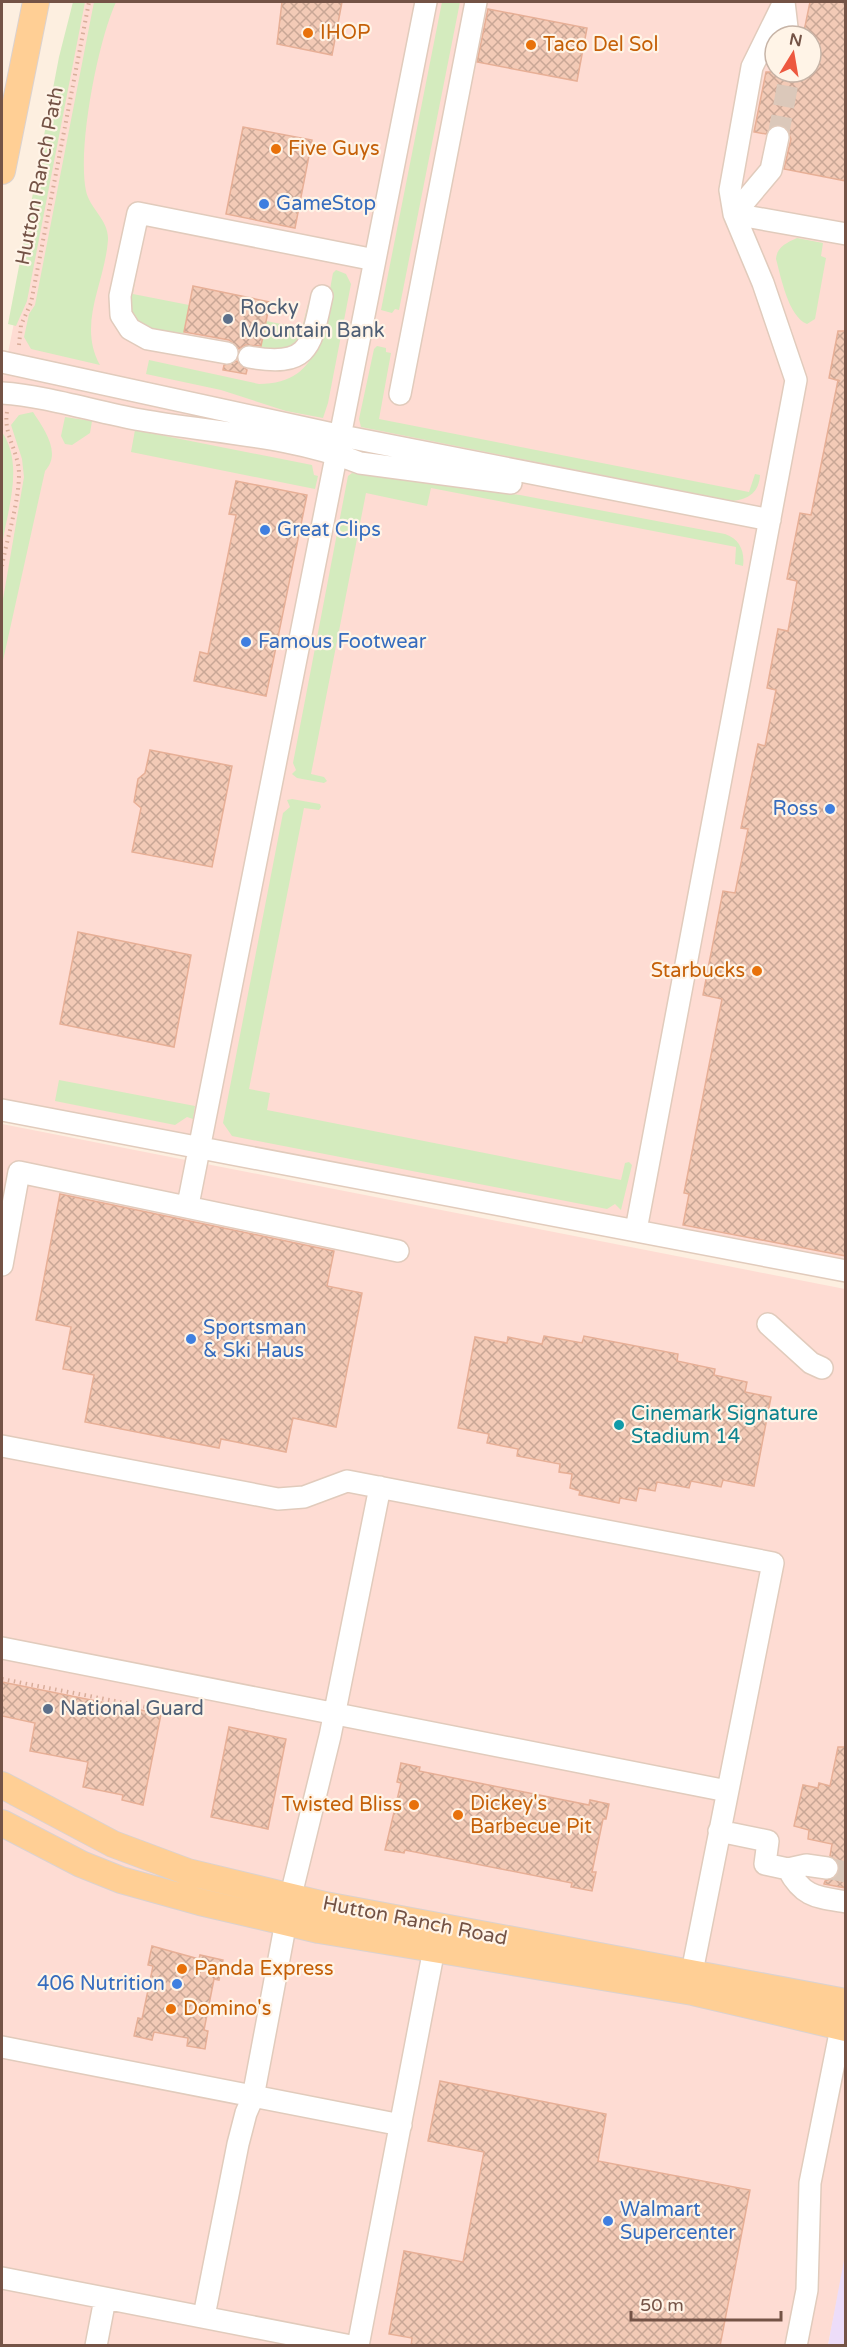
<svg xmlns="http://www.w3.org/2000/svg" width="847" height="2347" font-family="'Varela Round',sans-serif">
<style>
.commercial{fill:#fedcd3;fill-rule:evenodd}
.education{fill:#edddf9}
.green{fill:#d4ebbe}
.building{fill:url(#building-cross-hatch);stroke:#e7af96;stroke-width:1.5}
.lines{fill:none;stroke-linecap:round;stroke-linejoin:round}
.minor-tunnel{stroke:#dbc8ba;stroke-width:21;stroke-dasharray:21 10;stroke-linecap:butt}
.minor-casing{stroke:#e1cbbc;stroke-width:24}
.major-casing{stroke:#dbd2cf;stroke-width:28}
.path{stroke:#d8ad9a;stroke-width:4;stroke-dasharray:1.5 4.5;stroke-linecap:butt}
.minor{stroke:#fff;stroke-width:21}
.major{stroke:#ffcf95;stroke-width:26}
.food-dot{fill:#e8710a;stroke:#fff4e7;stroke-width:2}
.shop-dot{fill:#3f7fe0;stroke:#fff4e7;stroke-width:2}
.service-dot{fill:#5c6f8a;stroke:#fff4e7;stroke-width:2}
.culture-dot{fill:#0f9aa8;stroke:#fff4e7;stroke-width:2}
.labels{text-anchor:middle;dominant-baseline:central;stroke-width:4.5;stroke-linejoin:round;paint-order:stroke}
.food-label{font-size:20px;fill:#c56008;stroke:#fff4e7;text-anchor:start}
.street-label{font-size:20px;fill:#745346;stroke:#fff4e7}
.shop-label{font-size:20px;fill:#366cbe;stroke:#fff4e7;text-anchor:start}
.service-label{font-size:20px;fill:#4e5e75;stroke:#fff4e7;text-anchor:start}
.culture-label{font-size:20px;fill:#0d838f;stroke:#fff4e7;text-anchor:start}
</style>
<defs>
<pattern id="building-cross-hatch" width="8" height="8" patternUnits="userSpaceOnUse" patternTransform="scale(1.5)"><rect width="8" height="8" fill="#f3cab6"/><path d="M0 0l8 8M0 8l8-8" fill="none" stroke="#c9a796"/></pattern>
</defs>
<rect width="100%" height="100%" fill="#fdefe0"/>
<!-- commercial -->
<path class="commercial" d="M78 2H845V1278L2 1116V383ZM775 36H811V72H775Z
M2 1124 845 1289 846 2255 828 2345H2Z"/>
<!-- education -->
<path class="education" d="M845 2255V2345H828Z"/>
<!-- green -->
<path class="green" d="M73 2H85L27 301 16 326 8 324 59 57Z
M94 2H116C98 41 77 148 86 191 90 209 109 220 108 240 105 283 77 324 100 365L31 349 24 337 29 314 35 305Z
M442 2H460L399 310 395 309 392 313 381 310Z
M797 238 823 243 821 256 826 258 815 319 807 324C788 316 781 277 776 259 777 247 786 243 797 238Z
M134 268 137 270 133 294 189 305 183 336 143 326 131 313 129 270Z
M336 270 346 274 351 284 328 403 323 418 286 411 221 390 146 374 149 360 259 384C325 384 323 323 333 273Z
M308 304H311L312 322 293 349 260 351 266 321 302 328Z
M377 346 386 348V352L391 353 379 419 749 492 755 474 760 475C759 492 749 499 733 501L361 427 359 419 374 349Z
M33 412C44 429 62 453 45 471L2 665V605L24 477 22 459 11 425 19 415Z
M65 417 92 421 90 433 72 445 65 444 61 436Z
M135 430 312 465 314 475 318 476 315 489 131 452Z
M2 432C24 464 8 508 2 545Z
M352 473 520 495 725 534C740 539 745 552 743 566L735 564 736 547 431 488 427 506 366 493 311 774 324 777 327 781 324 783 297 778 292 774 296 770 293 763 348 476Z
M292 799 320 804 321 807 319 810 304 808 249 1089 270 1093 267 1110 621 1180 625 1163 629 1162 632 1165 621 1210 615 1204 607 1209 232 1136 223 1123 283 813 290 807 287 800Z
M59 1080 195 1106 193 1119 187 1117 175 1125 55 1101Z"/>
<!-- building -->
<path class="building" d="M282 2H342L332 55 277 44Z
M810 2H846V181L784 169 791 139 786 127 775 125 766 134 754 132 766 72H811V36H803Z
M488 9 587 28 577 81 477 62Z
M243 127 312 140 295 228 226 214Z
M193 286 270 302 261 346 245 345 239 349 229 340 184 332Z
M838 331H846V1256L683 1225 689 1194 684 1193 722 999 703 995 723 891 735 893 748 829 741 828 758 744 765 746 776 690 767 688 778 629 788 631 797 581 787 579 800 513 811 515 838 380 840 381 829 378Z
M237 361 247 370 246 374 223 370 224 365Z
M236 481 307 495 266 696 194 681 200 652 208 654 236 515 229 514Z
M150 750 232 766 212 867 132 852 141 808 134 802 138 779 145 773Z
M78 932 191 955 174 1047 60 1024Z
M60 1194 334 1251 327 1286 362 1293 336 1427 293 1418 286 1452 221 1439 219 1448 85 1422 94 1375 63 1369 71 1327 36 1320Z
M544 1336 582 1343 584 1336 678 1354 677 1361 715 1369 714 1375 747 1382 745 1392 771 1397 754 1486 723 1480 721 1487 691 1481 689 1488 657 1482 655 1491 639 1488 636 1501 620 1498 619 1503 579 1495 580 1491 570 1488 572 1474 559 1472 560 1464 517 1456 518 1449 487 1443 489 1434 458 1428 475 1337 507 1343 508 1337 542 1344Z
M2 1682 161 1714 143 1805 122 1800 123 1795 83 1787 88 1762 30 1751 35 1723 2 1716Z
M229 1727 286 1739 268 1829 211 1817Z
M838 1747H846V1888L824 1884 825 1881 837 1876 839 1870V1863L830 1856 832 1844 808 1839 809 1830 794 1826 803 1785 818 1788 819 1783 830 1786Z
M401 1763 420 1767 419 1771 589 1805 590 1800 609 1804 606 1819H603L592 1872H596L592 1891 571 1887 572 1883 405 1850 404 1853 385 1850 401 1783 397 1782Z
M152 1946 199 1959 200 1955 223 1960 219 1980 214 1979 204 2030 208 2031 205 2049 187 2046 188 2038 154 2032 152 2040 134 2036 138 2018 142 2019 153 1966 148 1965Z
M440 2081 606 2114 598 2161 750 2190 720 2346H411L412 2338 389 2334 404 2251 463 2262 484 2152 428 2141Z"/>
<g class="lines">
<!-- minor-tunnel -->
<path class="minor-tunnel" d="M778 137 790 72
M827 1868 846 1872"/>
<defs>
<path id="minor" d="M784 2 788 36
M778 137 771 170 734 214 846 234
M227 353 148 339 130 329 121 315 120 296 138 213 375 260
M249 357C310 368 311 346 322 296
M2 362 342 436 770 520
M2 393C48 396 95 412 141 420 213 433 291 435 360 463L511 483
M400 394 476 2
M2 1110 846 1271
M188 1205 426 2
M636 1230 796 380 763 283 734 214 730 190 752 67 784 2
M2 1265 19 1172 398 1251
M768 1324 811 1363 822 1368
M2 1446 278 1499 304 1497 347 1481 773 1563 692 1972 693 1988
M2 1648 727 1791
M719 1831 768 1841 765 1864 788 1869C803 1897 816 1897 846 1902
M788 1869 806 1865 827 1868
M2 2047 401 2125
M2 2278 351 2346
M204 2316 238 2144 246 2113 253 2097 291 1895 330 1736 380 1487
M96 2346 105 2299
M358 2346 434 1949
M796 2346 807 2290 810 2183 844 2013"/>
<path id="major" d="M2 171 36 2
M2 1785 113 1844 188 1872 325 1905 846 2002
M2 1823 81 1864 121 1880 200 1902 319 1930 693 1992 846 2028"/>
</defs>
<!-- minor casing -->
<use href="#minor" class="minor-casing"/>
<!-- major casing -->
<use href="#major" class="major-casing"/>
<!-- path -->
<path class="path" d="M19 345 21 325 31 303 89 2
M2 566C7 538 19 502 19 474 19 452 3 434 7 412
M2 1679 166 1711"/>
<!-- minor -->
<use href="#minor" class="minor"/>
<!-- major -->
<use href="#major" class="major"/>
</g>
<!-- markers -->
<g class="food-dot">
<circle cx="308" cy="33" r="6"/>
<circle cx="531" cy="45" r="6"/>
<circle cx="276" cy="149" r="6"/>
<circle cx="757" cy="971" r="6"/>
<circle cx="414" cy="1805" r="6"/>
<circle cx="458" cy="1815" r="6"/>
<circle cx="182" cy="1969" r="6"/>
<circle cx="171" cy="2009" r="6"/>
</g>
<g class="shop-dot">
<circle cx="264" cy="204" r="6"/>
<circle cx="265" cy="530" r="6"/>
<circle cx="246" cy="642" r="6"/>
<circle cx="830" cy="809" r="6"/>
<circle cx="191" cy="1339" r="6"/>
<circle cx="177" cy="1984" r="6"/>
<circle cx="608" cy="2221" r="6"/>
</g>
<g class="service-dot">
<circle cx="228" cy="319" r="6"/>
<circle cx="48" cy="1709" r="6"/>
</g>
<circle class="culture-dot" cx="619" cy="1425" r="6"/>
<g class="labels">
<!-- food labels -->
<g class="food-label">
<text x="320" y="33">IHOP</text>
<text x="543" y="45">Taco Del Sol</text>
<text x="288" y="149">Five Guys</text>
<text x="745" y="971" text-anchor="end">Starbucks</text>
<text x="470" y="1804">Dickey's<tspan x="470" dy="23">Barbecue Pit</tspan></text>
<text x="402" y="1805" text-anchor="end">Twisted Bliss</text>
<text x="194" y="1969">Panda Express</text>
<text x="183" y="2009">Domino's</text>
</g>
<!-- street labels -->
<g class="street-label">
<text transform="translate(40 176) rotate(-79)">Hutton Ranch Path</text>
<text transform="translate(415 1921) rotate(11)">Hutton Ranch Road</text>
</g>
<!-- shop labels -->
<g class="shop-label">
<text x="276" y="204">GameStop</text>
<text x="277" y="530">Great Clips</text>
<text x="258" y="642">Famous Footwear</text>
<text x="818" y="809" text-anchor="end">Ross</text>
<text x="203" y="1328">Sportsman<tspan x="203" dy="23">&amp; Ski Haus</tspan></text>
<text x="165" y="1984" text-anchor="end">406 Nutrition</text>
<text x="620" y="2210">Walmart<tspan x="620" dy="23">Supercenter</tspan></text>
</g>
<!-- service labels -->
<g class="service-label">
<text x="240" y="308">Rocky<tspan x="240" dy="23">Mountain Bank</tspan></text>
<text x="60" y="1709">National Guard</text>
</g>
<!-- culture labels -->
<g class="culture-label">
<text x="631" y="1414">Cinemark Signature<tspan x="631" dy="23">Stadium 14</tspan></text>
</g>
</g>
<!-- border -->
<rect width="847" height="2347" fill="none" stroke="#745346" stroke-width="6"/>
<!-- north arrow -->
<g transform="translate(793 54) rotate(11)"><circle r="28" fill="#fff4e7" stroke="#c7b4a7" stroke-width="1.5"/>
<path d="M0-4.5L10 22L0 15L-10 22Z" fill="#ed583f"/>
<text y="-9" font-size="16" font-weight="bold" text-anchor="middle" fill="#745346">N</text>
</g>
<!-- scale -->
<path d="M631 2311v9h150v-9" fill="none" stroke="#745346" stroke-width="3"/>
<text x="640" y="2311" font-size="18" fill="#745346" stroke="#fff4e7" stroke-width="4.5" paint-order="stroke">50 m</text>
</svg>
